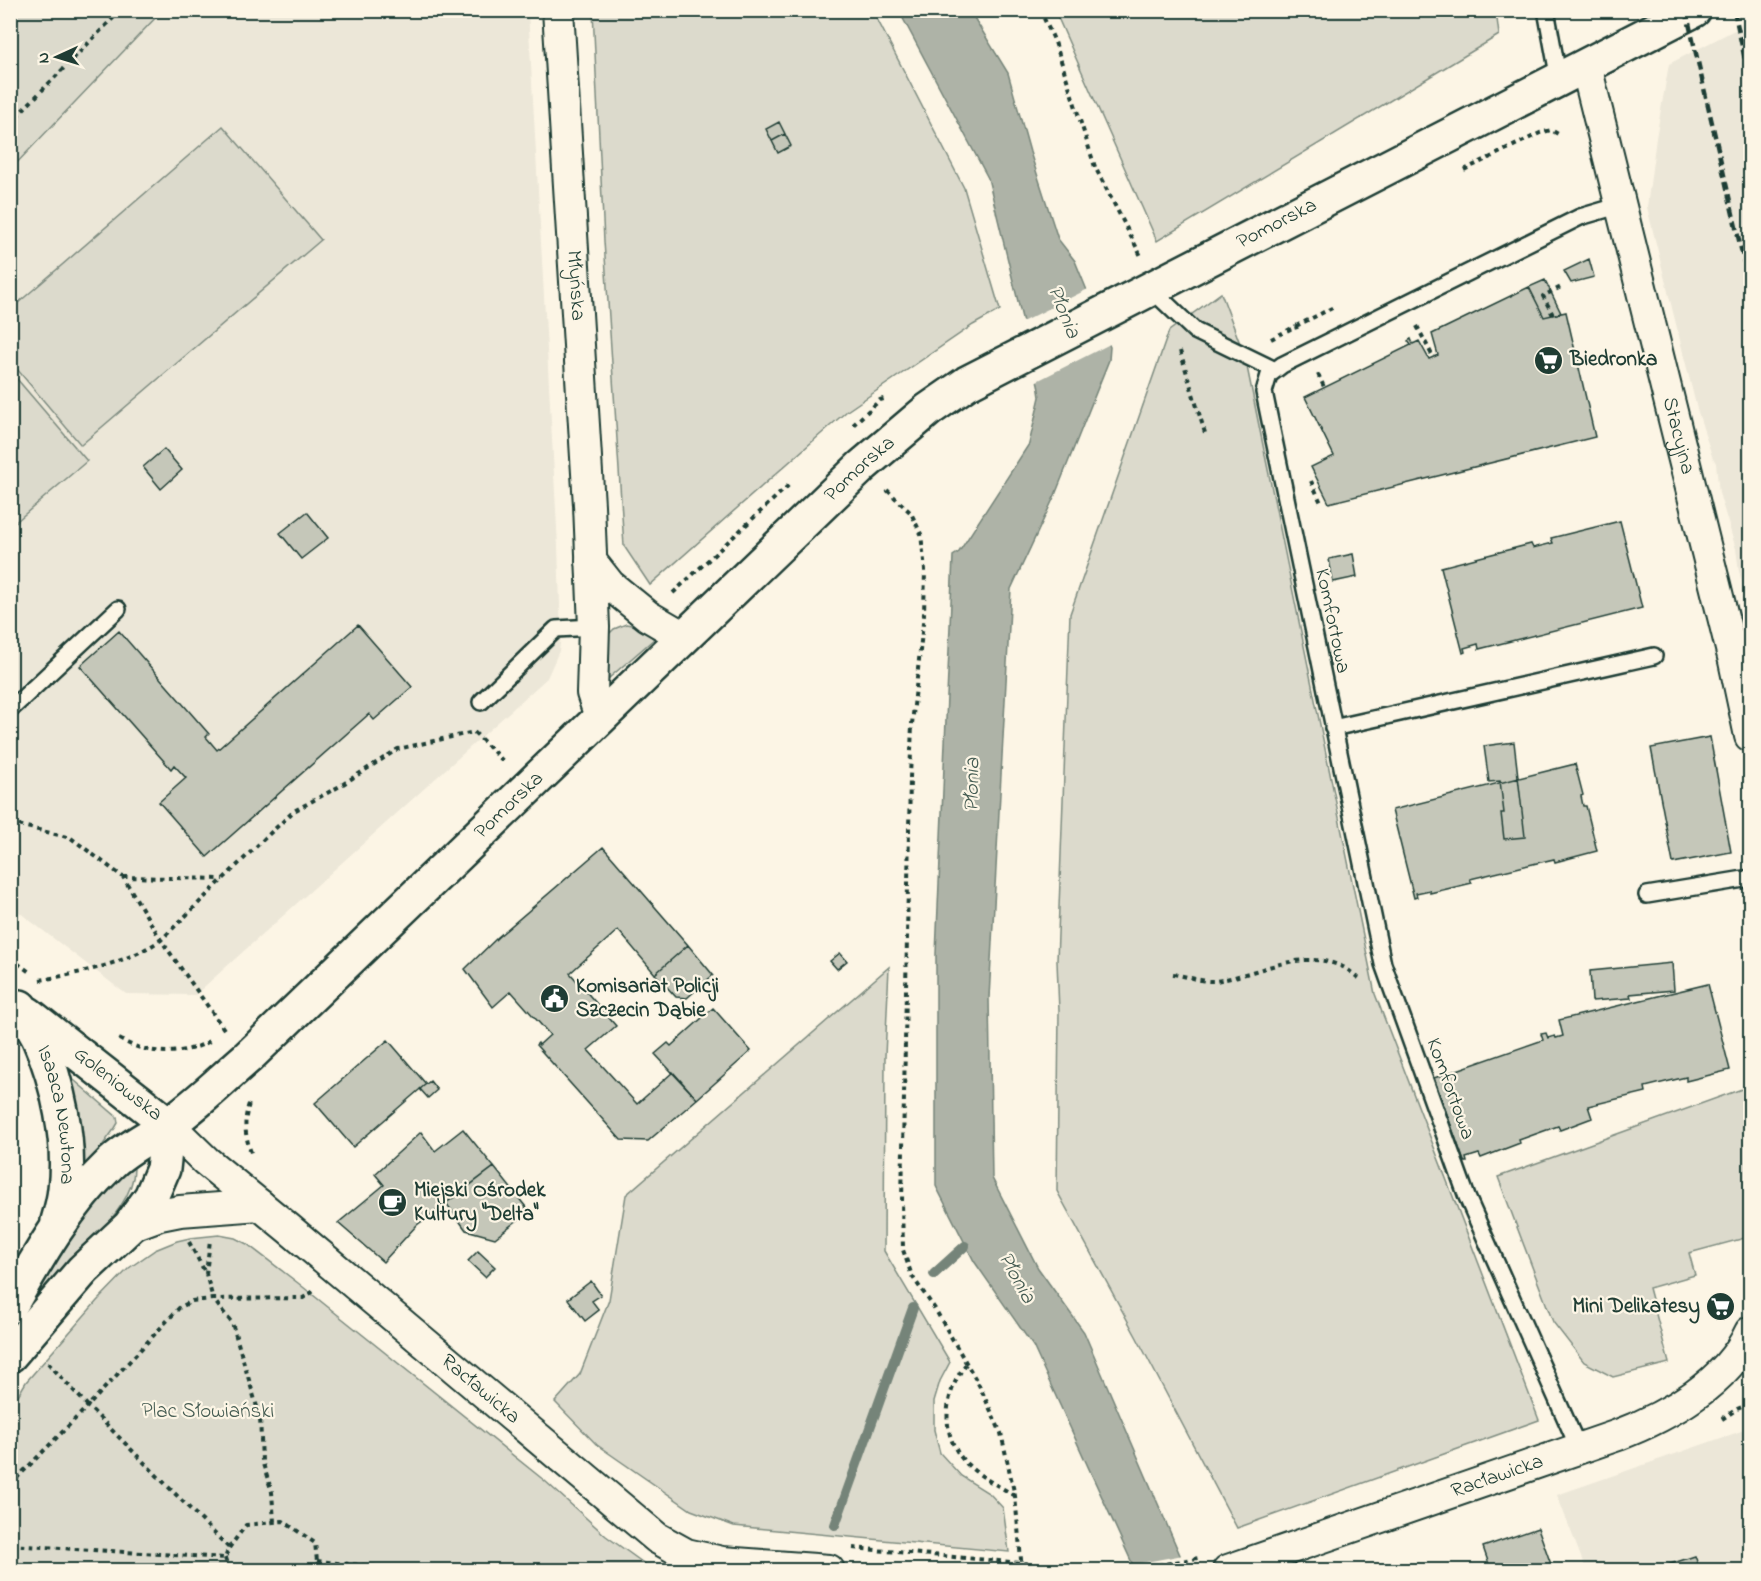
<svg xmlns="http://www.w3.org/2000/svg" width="1761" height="1581" font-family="'Indie Flower',sans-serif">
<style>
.built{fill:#ece7d8}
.green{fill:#dcdacc;stroke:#7e8c80;stroke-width:1.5}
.water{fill:#aeb3a7;stroke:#758479;stroke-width:1.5}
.pier{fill:#fcf5e5}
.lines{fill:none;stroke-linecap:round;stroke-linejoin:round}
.stream{stroke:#758479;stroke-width:10}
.building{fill:#c5c7b9;stroke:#1f3d34;stroke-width:1.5}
.service-casing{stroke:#1f3d34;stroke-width:20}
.minor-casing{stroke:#1f3d34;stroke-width:34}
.tertiary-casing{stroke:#1f3d34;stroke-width:38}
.path{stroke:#1f3d34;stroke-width:4;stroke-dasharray:4.5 4.5;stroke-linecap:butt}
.service{stroke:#fcf5e5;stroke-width:15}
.minor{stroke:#fcf5e5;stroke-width:30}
.tertiary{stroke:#fcf5e5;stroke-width:33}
.rail{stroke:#1f3d34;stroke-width:4.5;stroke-dasharray:9 4.5;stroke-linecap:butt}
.labels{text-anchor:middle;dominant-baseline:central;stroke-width:4.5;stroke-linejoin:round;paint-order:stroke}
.street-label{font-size:21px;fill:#1f3d34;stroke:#fcf5e5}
.poi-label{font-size:21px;font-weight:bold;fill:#1f3d34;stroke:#fcf5e5;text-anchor:start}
.park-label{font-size:21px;fill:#455c52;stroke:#fcf5e5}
.water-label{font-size:22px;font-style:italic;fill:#435a51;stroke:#fcf5e5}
</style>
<rect width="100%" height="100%" fill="#fcf5e5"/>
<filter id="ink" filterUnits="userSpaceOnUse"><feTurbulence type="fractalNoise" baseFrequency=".0167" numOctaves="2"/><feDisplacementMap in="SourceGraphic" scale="12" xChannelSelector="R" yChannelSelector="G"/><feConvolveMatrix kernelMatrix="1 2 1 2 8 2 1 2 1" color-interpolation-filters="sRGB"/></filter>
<g filter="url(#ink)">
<!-- built -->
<path class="built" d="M162 11H528L558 546 561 636 559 651 547 678 195 995 126 994 11 906 10 169Z
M1750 22V613L1739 571 1736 549 1719 493 1716 463 1712 456 1697 409 1647 207 1656 138 1669 64Z
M1750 1428V1570H1586L1557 1495Z"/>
<!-- green -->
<path class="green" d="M11 10 162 11 11 169 10 11Z
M593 11H873L964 188 1000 310 973 325 847 411 650 585 624 546 604 241Z
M1055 11H1496L1499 35 1157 241Z
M223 126 321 240 81 445 11 362V309Z
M1221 293 1245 357 1375 994 1539 1420 1237 1528 1137 1338 1057 1191 1059 1011 1057 961 1070 614 1169 331Z
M11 372 87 461 11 526 10 525Z
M626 624 642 627 654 639 609 678 606 673 609 634 614 629Z
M889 967 885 1056 884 1251 950 1362 940 1381 934 1401V1430L940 1453 961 1476 990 1494 1003 1508 1009 1552 734 1526 691 1510 597 1445 555 1402 580 1374 609 1300 626 1195Z
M68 1075 117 1117 118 1123 115 1128 92 1160 84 1165 81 1164Z
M1750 1086V1214L1745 1238 1689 1253 1695 1275 1649 1288 1669 1363 1613 1377 1584 1362 1553 1322 1498 1177Z
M130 1167 134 1169C134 1200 100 1231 81 1254 65 1274 48 1294 31 1314L19 1313 90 1209 123 1171Z
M219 1235 235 1238 247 1244 298 1283 545 1481 606 1536 653 1570H11V1407L26 1382 97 1301 129 1268 155 1250 177 1241 190 1238Z"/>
<!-- water -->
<path class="water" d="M899 11H970L1008 73 1030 152 1058 239 1075 261 1110 347 1109 360 1055 495 1011 589 989 998 992 1178 1038 1268 1084 1332 1180 1555 1182 1570H1134L1132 1563 1033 1346 974 1261 936 1186V954L953 556 959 552 1029 444 1040 397 1038 384 988 178Z"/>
<!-- pier -->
<path class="pier" d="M1090 288 1112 343 1035 382 1020 323Z
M1183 1555 1185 1570H1131L1130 1565Z"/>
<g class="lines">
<!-- stream -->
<path class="stream" d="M934 1274 965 1246
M835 1525 913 1308"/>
</g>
<!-- building -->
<path class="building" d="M779 122 785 134 772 141 766 129Z
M785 134 791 146 778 153 772 141Z
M1589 259 1594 277 1571 283 1564 271Z
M1545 280 1561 313 1544 317 1529 287Z
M1529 287 1544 317 1566 312 1595 437 1329 503 1311 467 1334 456 1305 397 1411 345 1408 341 1411 339 1413 344 1419 341 1429 359 1438 355 1432 334Z
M164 449 182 470 161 489 143 467Z
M307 512 328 538 301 559 280 533Z
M1620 521 1642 608 1479 649 1478 644 1464 648 1465 652 1463 653 1441 567 1531 544 1533 548 1553 543 1551 538Z
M1353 554 1357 577 1333 582 1329 559Z
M358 625 412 687 374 720 369 714 207 857 159 802 186 778 174 765 171 769 80 666 119 631 209 734 206 737 217 750Z
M1710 737 1731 852 1673 863 1651 748Z
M1514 742 1525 837 1504 839 1501 813H1504L1500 781 1489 782 1484 746Z
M1575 764 1583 795 1581 796 1583 806H1586L1597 851 1555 862 1554 859 1470 879 1472 883 1430 893V890L1416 893 1417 897 1414 898 1392 810Z
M603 847 688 945 655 974 618 930 570 973 616 1026 588 1050 637 1104 673 1072 697 1099 648 1141 621 1140 536 1045 538 1043 539 1045 550 1035 511 991 493 1007 465 969 498 937Z
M688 945 713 975 687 998 676 997 655 974Z
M840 953 847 961 837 969 830 961Z
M1672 963 1674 990 1630 994 1631 998 1592 1001 1590 971Z
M1708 984 1730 1070 1686 1081V1077L1645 1087 1646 1092 1588 1106 1592 1118 1560 1130 1558 1126 1519 1140 1520 1143 1481 1158 1479 1154 1466 1158 1467 1162H1464L1434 1078 1543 1040 1541 1034 1546 1033 1548 1038 1555 1036 1556 1038 1563 1036 1559 1020Z
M713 1008 751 1051 697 1099 655 1054 668 1043 671 1046Z
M388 1040 426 1084 353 1147 315 1103Z
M430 1081 437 1090 428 1098 420 1089Z
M463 1129 494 1167 417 1225 383 1262 338 1223 384 1185 375 1174 421 1132 435 1151Z
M494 1167 529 1211 495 1238 466 1230 446 1203Z
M478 1251 495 1267 485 1277 468 1261Z
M591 1281 601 1295 592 1301 599 1310 585 1321 568 1299Z
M1538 1528 1553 1570H1491L1483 1547Z
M1695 1556 1700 1570H1652Z"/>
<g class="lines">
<defs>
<path id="service" d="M1546 10 1559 80
M1151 289 1195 331 1275 370
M481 702 556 629 594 627
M10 710 118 609
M1333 728 1654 656
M1647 895 1750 878
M1579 1449 1467 1197 1383 964 1264 392 1269 375 1282 365 1580 217 1621 205"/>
<g id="minor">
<path id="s1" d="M558 10 589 505 594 627 592 693 600 717"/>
<path id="s2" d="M1586 66 1734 661 1750 736"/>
<path d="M591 561 610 585 648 616 684 637"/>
<path id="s3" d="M168 1124 206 1161 288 1228 657 1538 686 1554 722 1562 829 1570"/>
<path d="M130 1226 160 1215 180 1211 260 1205"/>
<path id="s4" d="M1228 1570 1618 1435C1668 1416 1727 1383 1750 1332"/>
</g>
<g id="tertiary">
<path id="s5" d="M20 1007C26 1018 34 1028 39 1039 58 1082 71 1142 65 1189 64 1200 61 1211 58 1221"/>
<path id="s6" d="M28 1014 168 1124"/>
<path id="s7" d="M10 1306C39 1255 68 1204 110 1164 126 1148 148 1138 167 1125 196 1106 221 1080 248 1057L862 466 928 410 967 383 1694 10"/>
<path d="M10 1355 83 1270 130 1226 151 1197 163 1169 168 1124"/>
</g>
</defs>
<!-- service casing -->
<use href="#service" class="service-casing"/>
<!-- minor casing -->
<use href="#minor" class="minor-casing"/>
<!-- tertiary casing -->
<use href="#tertiary" class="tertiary-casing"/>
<!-- path -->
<path class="path" d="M1040 10 1055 42 1095 167 1141 256
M10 123 121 10
M1464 170 1540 133 1551 130 1560 135
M1553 315 1543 296 1563 286
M1296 326 1334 307
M1417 326 1433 357
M1271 339 1296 326 1297 330
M1180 351 1205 433
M1577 362 1587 360
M1318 374 1324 387
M853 425 880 400 887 398
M1311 481 1322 505
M887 490 911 513 921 534 925 570 924 614 912 724 910 778 902 1202 903 1250 912 1276 935 1309 979 1385 1001 1433 1015 1496 1022 1570
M673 593 791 483
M10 823 71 838 123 877 161 940 226 1032
M123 877 223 879
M10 958 31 973
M1173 974C1186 976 1202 982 1215 981 1258 975 1300 947 1343 967 1349 970 1356 976 1362 981
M40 980C82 973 124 964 161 940L265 838 294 811 340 786 398 749 474 732 505 763
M119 1039C148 1055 182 1057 212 1040
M249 1104C243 1122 245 1137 252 1155
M189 1242 206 1274 210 1240
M48 1363 88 1406 179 1308 192 1301 213 1299 206 1274
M966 1364C943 1394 939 1437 968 1465 980 1477 999 1486 1014 1495
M1722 1419 1737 1409 1750 1404
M10 1485 88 1406 229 1548 225 1558 10 1545
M274 1522 272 1492 262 1461 260 1417 232 1323 213 1299 303 1298 314 1291
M229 1548 246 1525 283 1521 315 1543 318 1570
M853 1548 1100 1570
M225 1558 229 1570
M317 1561 411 1570
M1131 1570 1198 1558"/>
<!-- service -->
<use href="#service" class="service"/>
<!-- minor -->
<use href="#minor" class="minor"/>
<!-- tertiary -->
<use href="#tertiary" class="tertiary"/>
<!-- rail -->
<path class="rail" d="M1686 10 1750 288
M1734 10 1750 82"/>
</g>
</g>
<!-- icons -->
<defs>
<symbol id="supermarket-disc" viewBox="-11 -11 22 22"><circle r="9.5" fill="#1f3d34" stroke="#fcf5e5"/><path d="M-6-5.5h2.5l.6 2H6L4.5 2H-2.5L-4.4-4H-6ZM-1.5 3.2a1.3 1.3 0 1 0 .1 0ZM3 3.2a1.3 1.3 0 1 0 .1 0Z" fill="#fff"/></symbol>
<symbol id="civic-disc" viewBox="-11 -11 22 22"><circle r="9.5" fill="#1f3d34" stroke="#fcf5e5"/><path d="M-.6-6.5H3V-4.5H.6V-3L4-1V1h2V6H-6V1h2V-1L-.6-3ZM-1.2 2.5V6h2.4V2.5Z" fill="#fff"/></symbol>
<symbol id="cafe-disc" viewBox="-11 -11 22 22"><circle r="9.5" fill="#1f3d34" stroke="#fcf5e5"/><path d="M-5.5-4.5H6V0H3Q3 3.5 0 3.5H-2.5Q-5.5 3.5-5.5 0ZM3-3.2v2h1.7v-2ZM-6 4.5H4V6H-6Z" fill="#fff"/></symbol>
</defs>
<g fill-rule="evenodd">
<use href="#supermarket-disc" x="1532" y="344" width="33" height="33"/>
<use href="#civic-disc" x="538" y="982" width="33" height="33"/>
<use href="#cafe-disc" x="376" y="1186" width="33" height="33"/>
<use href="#supermarket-disc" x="1704" y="1290" width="33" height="33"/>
</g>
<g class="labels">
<!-- street labels -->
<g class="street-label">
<text stroke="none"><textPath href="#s7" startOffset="1684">Pomorska</textPath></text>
<text stroke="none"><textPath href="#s1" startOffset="276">Młyńska</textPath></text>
<text stroke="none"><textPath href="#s2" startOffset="381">Stacyjna</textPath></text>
<text stroke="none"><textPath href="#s7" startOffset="1198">Pomorska</textPath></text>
<text transform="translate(1332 621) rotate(78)">Komfortowa</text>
<text stroke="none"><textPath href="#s7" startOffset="712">Pomorska</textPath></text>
<text stroke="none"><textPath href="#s6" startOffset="114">Goleniowska</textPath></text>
<text transform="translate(1450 1089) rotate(70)">Komfortowa</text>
<text stroke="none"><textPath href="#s5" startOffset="116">Isaaca Newtona</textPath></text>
<text stroke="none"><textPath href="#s3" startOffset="410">Racławicka</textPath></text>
<text stroke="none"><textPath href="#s4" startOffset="285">Racławicka</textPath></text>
</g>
<!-- poi labels -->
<g class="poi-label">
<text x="1570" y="360">Biedronka</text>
<text x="576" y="987">Komisariat Policji<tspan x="576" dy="24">Szczecin Dąbie</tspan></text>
<text x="414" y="1191">Miejski Ośrodek<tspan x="414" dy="24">Kultury "Delta"</tspan></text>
<text x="1700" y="1307" text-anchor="end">Mini Delikatesy</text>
</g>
<!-- park labels -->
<g class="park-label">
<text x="208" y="1412">Plac Słowiański</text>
</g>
<!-- water labels -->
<g class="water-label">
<text transform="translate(1063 312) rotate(68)">Płonia</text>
<text transform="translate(973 785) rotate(-89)">Płonia</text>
<text transform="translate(1016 1278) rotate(61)">Płonia</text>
</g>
</g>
<!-- margin -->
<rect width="1761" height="1581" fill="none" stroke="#fcf5e5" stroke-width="36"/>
<rect x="18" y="18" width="1725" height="1545" fill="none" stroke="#1f3d34" stroke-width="2" filter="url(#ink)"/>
<!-- north arrow -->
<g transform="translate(57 57) rotate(266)" stroke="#fcf5e5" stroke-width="4.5" paint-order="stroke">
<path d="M0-4.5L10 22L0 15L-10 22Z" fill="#1f3d34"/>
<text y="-9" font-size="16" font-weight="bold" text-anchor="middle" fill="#1f3d34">N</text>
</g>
</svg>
